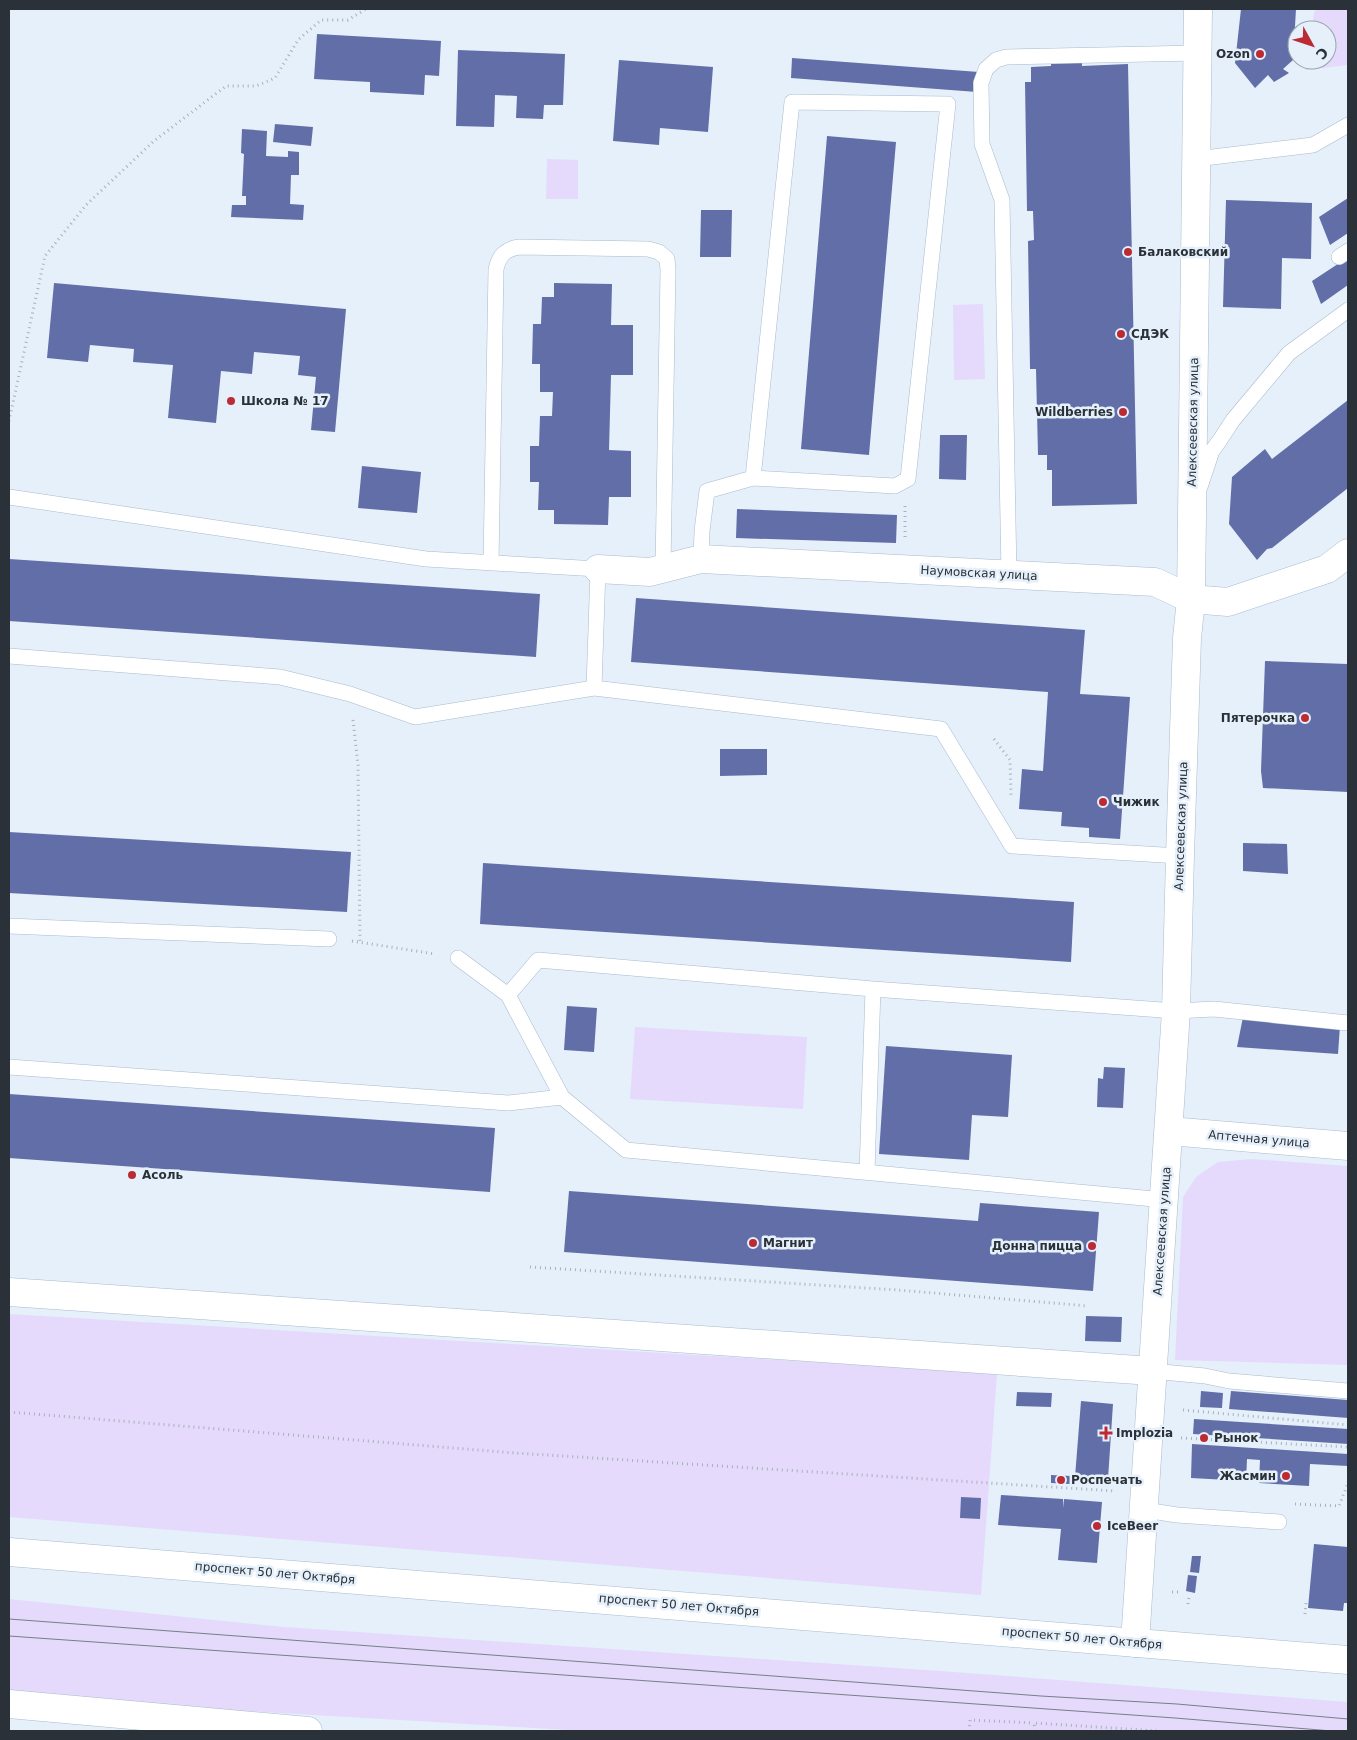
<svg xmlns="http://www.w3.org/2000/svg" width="1357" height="1740" font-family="'DejaVu Sans',sans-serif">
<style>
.green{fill:#e5dafb}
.building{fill:#626ea7}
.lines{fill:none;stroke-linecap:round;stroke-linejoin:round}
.lane-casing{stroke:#a9bbcc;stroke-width:16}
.street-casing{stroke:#a9bbcc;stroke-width:29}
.secondary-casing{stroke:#a9bbcc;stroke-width:29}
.primary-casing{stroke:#a9bbcc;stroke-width:29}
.path{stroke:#a7b1ba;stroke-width:3;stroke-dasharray:1 4;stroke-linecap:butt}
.lane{stroke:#fff;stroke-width:15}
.street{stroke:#fff;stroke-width:28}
.secondary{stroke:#fff;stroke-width:28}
.primary{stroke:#fff;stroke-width:28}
.tram{stroke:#777f88;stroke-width:1}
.poi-dot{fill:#bc2b34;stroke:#e5f0fb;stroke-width:2}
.labels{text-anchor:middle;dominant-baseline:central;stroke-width:5;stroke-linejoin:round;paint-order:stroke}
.poi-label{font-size:12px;font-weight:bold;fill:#2a3138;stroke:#e5f0fb;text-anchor:start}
.street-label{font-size:12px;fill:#2a3138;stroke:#e5f0fb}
</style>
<rect width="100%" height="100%" fill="#e5f0fb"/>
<!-- green -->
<path class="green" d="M1315 9H1348V65L1305 70 1306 60H1327V30H1311Z
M547 159 578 160V199H546Z
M983 304 985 379 954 380 953 305Z
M635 1027 807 1037 803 1109 630 1099Z
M1251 1159 1348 1166V1365L1175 1360 1183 1197 1196 1177 1218 1162Z
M9 1314 997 1373 981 1595 9 1517Z
M9 1599 284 1627 941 1671 1348 1702V1731H585L45 1699 9 1695Z"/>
<!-- building -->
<path class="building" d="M1241 9H1296L1293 60 1283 69 1289 73 1274 82 1268 75 1255 88 1235 63Z
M317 34 441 41 439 76 425 75 424 95 370 92V82L314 79Z
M458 50 565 54 563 105H544L543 119 516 118 517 96 495 95 494 127 456 126Z
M792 58 979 72 977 92 791 78Z
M619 60 713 67 708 132 660 128 659 145 613 141Z
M1082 60V66L1128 64 1137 504 1052 506V470H1047V455H1038L1036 369H1030L1028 241 1034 240 1033 211H1027L1025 82H1031V67L1051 66V61Z
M275 124 313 127 311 146 273 142Z
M242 129 267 131 266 156 288 157V151L299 152V175H291L290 204 304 205 303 220 231 217 232 205H246V196H242L244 154 241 153Z
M827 136 896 142 869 455 801 449Z
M1348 198V233L1330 245 1319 217Z
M1226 200 1312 203 1311 259 1282 258 1281 309 1223 307Z
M701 210H732L731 257H700Z
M1347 258 1348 260V285L1321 304 1312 281Z
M54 283 346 309 335 432 311 430 316 377 298 375 300 356 254 352 252 374 221 371 216 423 168 418 173 365 133 362 134 349 90 345 88 362 47 358Z
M554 283 612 284 611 325H633V375H611L609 450 631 451V497H609L608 525 554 524V510H538L539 482H530V446H539L540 416H552L553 392H540V364H532L533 324H541L542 297H554Z
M1348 400V488L1272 548 1267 549 1257 560 1229 524 1232 477 1265 449 1272 459Z
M940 435H967L966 480 939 479Z
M362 466 421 472 417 513 358 508Z
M737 509 897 515 896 543 736 538Z
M9 559 540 594 536 657 9 621Z
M636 598 1085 630 1080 694 1130 697 1120 839 1089 837V828L1061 826 1062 812 1019 809 1022 769 1043 771 1048 692 631 662Z
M1265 661 1348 664V792L1263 788 1261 771Z
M720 749H767V775L720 776Z
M9 832 351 852 347 912 9 893Z
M1243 843 1287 844 1288 874 1243 871Z
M483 863 1074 902 1071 962 480 924Z
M567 1006 597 1008 594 1052 564 1050Z
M1243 1017 1340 1026 1338 1054 1237 1047Z
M886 1046 1012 1055 1008 1117 972 1115 969 1160 879 1154Z
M1104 1067 1125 1068 1123 1108 1097 1107 1098 1078 1103 1079Z
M9 1094 495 1128 490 1192 9 1158Z
M569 1191 978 1221 980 1203 1099 1212 1093 1291 564 1252Z
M1086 1316 1122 1317 1121 1342 1085 1341Z
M1201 1391 1223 1393 1222 1408 1200 1407Z
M1231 1391 1348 1400V1418L1229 1409Z
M1017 1392 1052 1393 1051 1407 1016 1406Z
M1081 1401 1113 1404 1108 1479 1075 1477Z
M1194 1419 1348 1429V1444L1193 1434Z
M1192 1444 1348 1454V1466L1310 1464 1309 1486 1259 1483 1260 1460 1247 1459 1246 1481 1191 1478Z
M1051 1475 1071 1476 1070 1484 1051 1483Z
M1001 1495 1063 1499V1508L1064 1499 1102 1502 1097 1563 1058 1560 1061 1529 998 1525Z
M961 1497 981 1498 980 1519 960 1518Z
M1314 1544 1348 1547 1347 1565H1348V1603H1344L1343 1611 1308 1608Z
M1192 1556H1201L1199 1573 1190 1572Z
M1188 1575 1197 1576 1195 1593 1186 1591Z"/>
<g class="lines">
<defs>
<path id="lane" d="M1196 159 1313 145 1348 125
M1339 257 1348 251
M1200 487 1212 451 1220 440 1233 420 1289 353 1348 310
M9 497 426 559 598 569 594 688
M701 559 702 531 707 491 753 478 895 486 908 479 948 104 792 102 753 478
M491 563 496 269C499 256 505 249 519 247L648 249 659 252 667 259 668 270 663 568
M1009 575 1002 200 982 144 981 83 986 69 996 60 1006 57 1198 53
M9 656 280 677 350 694 415 717 594 688 941 729 1012 846 1180 856
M9 926 329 939
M458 958 508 995 562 1097 626 1150 1165 1200
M508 995 538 960 873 989 1176 1011 1214 1009 1348 1023
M9 1067 508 1103 562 1097
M867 1172 873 989
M1152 1371 1205 1376 1229 1381 1348 1391
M1145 1510 1177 1515 1279 1522"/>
<path id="street" d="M598 569 650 572 701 559 1155 582 1191 599 1228 602 1327 569 1348 553
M1169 1131 1348 1146
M9 1292 1152 1371"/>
<path id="secondary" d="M1135 1643 1176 1011 1180 856 1187 638 1191 599 1198 9
M9 1704 308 1731"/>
<path id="primary" d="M9 1552 1348 1660"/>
</defs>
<!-- lane casing -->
<use href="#lane" class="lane-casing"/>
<!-- street casing -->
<use href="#street" class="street-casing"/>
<!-- secondary casing -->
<use href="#secondary" class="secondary-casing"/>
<!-- primary casing -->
<use href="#primary" class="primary-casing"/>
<!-- path -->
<path class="path" d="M9 421 45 256 86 205 154 141 226 86H256L275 78 298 40 321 20H348L366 9
M905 506V540
M353 720 358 765 360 941
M994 739 1010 760 1011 795
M352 941 435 954
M530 1267 898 1290 1088 1306
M1183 1410 1348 1425
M9 1412 515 1453 1115 1491
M1181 1438 1348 1447
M1295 1504 1339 1506 1348 1483
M1172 1592H1179
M1188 1604 1189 1597
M1305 1614 1306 1603
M969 1731 970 1720 1034 1723
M1035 1731 1034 1723 1159 1731"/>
<!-- lane -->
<use href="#lane" class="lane"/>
<!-- street -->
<use href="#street" class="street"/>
<!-- secondary -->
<use href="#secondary" class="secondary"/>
<!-- primary -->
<use href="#primary" class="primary"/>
<!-- tram -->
<path class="tram" d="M9 1619 1041 1696 1177 1704 1348 1719
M9 1636 1175 1718 1332 1731"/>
</g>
<!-- markers -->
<g class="poi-dot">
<circle cx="1260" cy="54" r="5"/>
<circle cx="1128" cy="252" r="5"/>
<circle cx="1121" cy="334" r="5"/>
<circle cx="231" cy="401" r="5"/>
<circle cx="1123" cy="412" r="5"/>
<circle cx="1305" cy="718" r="5"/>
<circle cx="1103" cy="802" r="5"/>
<circle cx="132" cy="1175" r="5"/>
<circle cx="753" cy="1243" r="5"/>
<circle cx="1092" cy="1246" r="5"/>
<path d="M1103.5 1425.5h5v5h5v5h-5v5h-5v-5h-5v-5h5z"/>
<circle cx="1204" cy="1438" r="5"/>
<circle cx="1286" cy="1476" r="5"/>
<circle cx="1061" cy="1480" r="5"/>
<circle cx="1097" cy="1526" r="5"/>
</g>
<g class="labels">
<!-- poi labels -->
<g class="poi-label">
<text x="1250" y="54" text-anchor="end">Ozon</text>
<text x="1138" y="252">Балаковский</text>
<text x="1131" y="334">СДЭК</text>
<text x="241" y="401">Школа № 17</text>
<text x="1113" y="412" text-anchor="end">Wildberries</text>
<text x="1295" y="718" text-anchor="end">Пятерочка</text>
<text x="1113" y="802">Чижик</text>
<text x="142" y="1175">Асоль</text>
<text x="763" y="1243">Магнит</text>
<text x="1082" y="1246" text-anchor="end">Донна пицца</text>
<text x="1116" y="1433">Implozia</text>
<text x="1214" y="1438">Рынок</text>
<text x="1276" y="1476" text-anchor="end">Жасмин</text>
<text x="1071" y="1480">Роспечать</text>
<text x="1107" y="1526">IceBeer</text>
</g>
<!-- street labels -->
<g class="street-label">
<text transform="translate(1193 422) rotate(-89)">Алексеевская улица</text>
<text transform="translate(979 573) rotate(3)">Наумовская улица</text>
<text transform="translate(1181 826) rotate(-88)">Алексеевская улица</text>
<text transform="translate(1259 1139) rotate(5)">Аптечная улица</text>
<text transform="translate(1162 1231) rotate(-86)">Алексеевская улица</text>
<text transform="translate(275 1573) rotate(5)">проспект 50 лет Октября</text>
<text transform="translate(679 1605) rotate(5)">проспект 50 лет Октября</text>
<text transform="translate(1082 1638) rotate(5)">проспект 50 лет Октября</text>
</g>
</g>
<!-- border -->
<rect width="1357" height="1740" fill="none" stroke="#2a3138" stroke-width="20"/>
<!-- north arrow -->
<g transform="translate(1312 45) rotate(130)"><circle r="24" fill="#e5f0fb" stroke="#9aa4ad"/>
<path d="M0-4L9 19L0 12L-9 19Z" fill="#bc2b34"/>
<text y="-8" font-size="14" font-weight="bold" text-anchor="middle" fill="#2a3138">С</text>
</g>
</svg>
